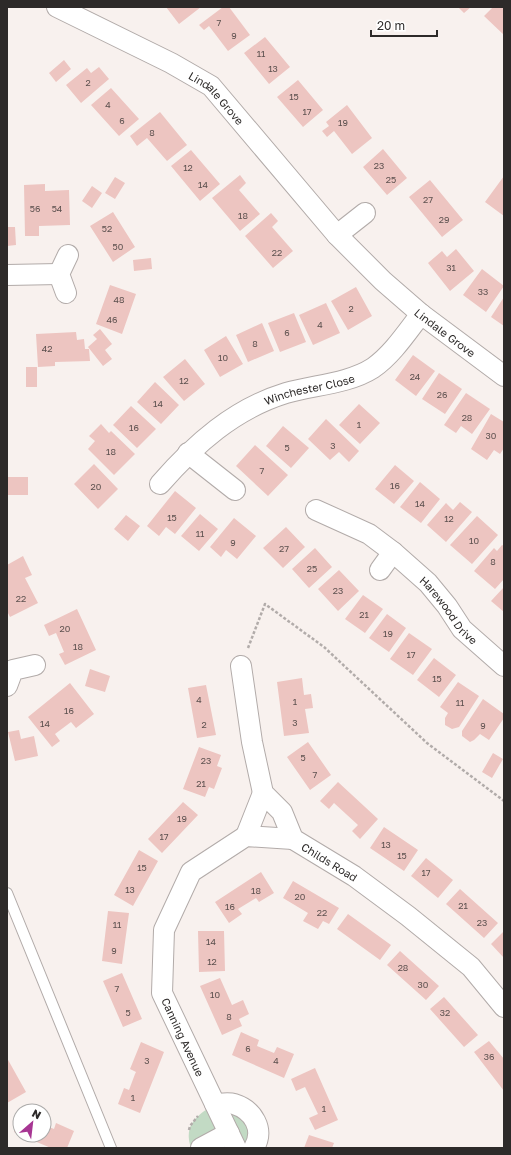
<svg xmlns="http://www.w3.org/2000/svg" width="511" height="1155" font-family="'Golos Text',sans-serif">
<style>
.green{fill:#c2dac4}
.building{fill:#edc5c1}
.lines{fill:none;stroke-linecap:round;stroke-linejoin:round}
.lane-casing{stroke:#b2aba9;stroke-width:12}
.street-casing{stroke:#b2aba9;stroke-width:22}
.path{stroke:#b2acaa;stroke-width:2.5;stroke-dasharray:3 2;stroke-linecap:butt}
.lane{stroke:#fff;stroke-width:10}
.street{stroke:#fff;stroke-width:20}
.labels{text-anchor:middle;dominant-baseline:central;stroke-width:3;stroke-linejoin:round;paint-order:stroke}
.number-label{font-size:9px;fill:#5d514f}
.street-label{font-size:11px;fill:#2d2a29;stroke:#fff}
</style>
<rect width="100%" height="100%" fill="#f8f1ee"/>
<!-- green -->
<path class="green" d="M215 1104 246 1110 254 1148H191C183 1125 197 1115 215 1104Z"/>
<!-- building -->
<path class="building" d="M166 7H201L179 24Z
M223 7H229L250 35 228 51 209 26 204 30 199 25Z
M458 7H471L464 13Z
M493 7H504V35L484 16Z
M265 37 290 67 269 84 244 53Z
M64 60 71 69 56 82 49 73Z
M99 67 109 79 81 103 66 85 87 68 91 73Z
M298 80 323 110 303 127 277 97Z
M111 88 139 119 119 136 91 105Z
M347 105 372 138 352 154 334 131 327 137 322 131 329 126 326 122Z
M160 112 187 145 167 161 147 138 137 146 130 136Z
M383 149 407 178 387 195 363 167Z
M191 150 220 184 200 201 171 166Z
M240 175 246 183 239 190 260 214 240 231 212 198Z
M504 176V216L485 202Z
M115 177 125 183 115 199 105 193Z
M430 180 463 220 442 237 409 197Z
M45 184V191L69 190 70 225 39 226V236H25L24 185Z
M92 186 102 193 92 208 82 201Z
M113 212 135 247 113 262 90 226Z
M271 213 278 221 272 227 293 251 273 268 245 236Z
M7 227H15L16 245 7 246Z
M456 249 474 271 450 291 428 263 442 251 447 257Z
M151 258 152 269 134 271 133 260Z
M482 269 504 286 486 312 463 295Z
M110 285 136 294 122 334 96 324Z
M356 287 372 316 348 330 331 301Z
M504 297V326L491 317Z
M326 303 340 333 313 345 299 315Z
M294 313 306 342 280 352 268 323Z
M262 323 274 351 248 362 236 335Z
M100 329 112 344 105 350 112 359 103 366 88 347 97 339 93 335Z
M76 332 77 340 84 339 85 349H89L90 361 55 362V366L38 367 36 334Z
M226 336 243 364 220 377 204 350Z
M413 355 435 371 416 396 395 380Z
M185 359 205 384 184 401 163 377Z
M26 367H37V387H26Z
M439 373 462 389 445 414 422 399Z
M155 382 179 405 161 424 137 402Z
M466 393 490 409 472 434 461 426 456 433 444 425Z
M359 404 380 423 360 444 339 425Z
M131 406 156 429 137 448 113 425Z
M491 414 504 422V448L500 454 494 450 487 460 471 449Z
M326 419 359 451 349 462 339 452 330 460 308 439Z
M101 424 109 433 111 431 135 454 114 475 88 449 95 441 89 436Z
M283 426 309 448 291 468 266 446Z
M255 445 288 475 268 496 236 466Z
M94 464 118 489 98 509 74 484Z
M395 465 414 481 394 504 375 489Z
M7 477H28V495H7Z
M420 482 440 499 421 523 400 507Z
M175 491 196 508 175 534 166 527 159 536 147 526Z
M460 502 472 512 446 542 427 525 446 503 453 510Z
M200 514 218 529 199 551 181 536Z
M126 515 140 526 128 541 114 529Z
M477 516 498 535 472 564 450 545Z
M234 518 256 536 237 559 226 550 221 557 210 547Z
M286 527 305 547 283 568 263 548Z
M502 545 504 546V579L495 589 474 571 494 548 497 551Z
M315 548 332 567 309 588 292 569Z
M23 556 32 575 25 578 38 603 10 617 7 611V565Z
M339 570 359 591 338 611 318 589Z
M504 587V612L491 601Z
M363 595 383 609 365 633 345 619Z
M77 609 96 650 65 665 59 654 64 652 56 633 49 636 44 625Z
M387 614 406 628 389 652 369 638Z
M409 633 432 649 413 675 390 659Z
M434 658 456 675 439 697 417 680Z
M90 669 110 676 105 692 85 686Z
M302 678 304 695 311 694 313 708 305 709 309 733 284 736 277 682Z
M458 682 479 696 459 727 452 729 445 725V718L448 713 440 707Z
M70 683 94 714 76 728 71 722 55 734 60 741 52 747 28 717Z
M206 685 216 735 197 738 188 688Z
M483 699 504 714V718L489 740 480 734 474 740 470 742 462 736V731Z
M19 730 21 739 34 736 38 756 15 761 8 732Z
M308 742 331 775 310 790 287 757Z
M199 747 221 755 217 766 222 768 214 789 209 787 205 797 183 789Z
M493 753 503 759 492 778 482 772Z
M338 782 378 819 360 839 352 831 358 825 334 803 329 809 320 801Z
M183 802 198 815 162 853 148 839Z
M384 827 418 850 404 871 370 848Z
M139 850 158 861 133 906 114 895Z
M426 858 453 880 438 898 411 876Z
M261 872 274 893 259 902 256 898 238 909 242 914 229 923 215 902Z
M293 881 339 908 329 924 323 921 318 929 303 921 308 913 283 898Z
M460 889 498 923 484 938 446 904Z
M108 911 129 913 122 964 102 961Z
M348 914 391 945 380 960 337 929Z
M198 931H224L225 971 199 972Z
M504 931V958L491 944Z
M400 951 439 986 426 1000 387 965Z
M122 973 142 1019 123 1027 103 981Z
M220 978 232 1005 243 1000 249 1014 239 1019 242 1026 222 1035 200 986Z
M444 997 478 1035 464 1047 430 1009Z
M241 1032 259 1040 257 1046 274 1053 277 1047 294 1054 284 1078 232 1055Z
M489 1041 504 1059V1091L474 1052Z
M141 1042 164 1052 140 1113 118 1104 124 1088 129 1090 135 1074 136 1072 130 1069Z
M7 1058 26 1092 7 1103Z
M315 1068 338 1120 315 1130 309 1118 318 1114 305 1087 296 1091 291 1079Z
M20 1118V1135L14 1132Z
M56 1123 74 1131 67 1148H51L20 1135H44V1125L54 1129Z
M309 1135 334 1143 332 1148H304Z"/>
<g class="lines">
<defs>
<path id="lane" d="M7 893 111 1148"/>
<g id="street">
<path id="s1" d="M57 7 171 63 211 86 337 235 383 281 421 314 504 376"/>
<path d="M337 235 365 213"/>
<path d="M7 275 59 274"/>
<path d="M66 293 59 274 68 255"/>
<path d="M188 453 235 490"/>
<path id="s2" d="M160 484C195 444 234 409 286 393 313 385 348 384 373 368 392 355 407 332 421 314"/>
<path id="s3" d="M316 510 369 534 393 552 428 583 447 606 462 629 504 666"/>
<path d="M380 570 393 552"/>
<path id="s4" d="M241 666 252 742 263 793 282 812 293 839 354 876 408 916 471 967 504 1007"/>
<path d="M7 686 13 670 35 665"/>
<path d="M246 836 263 793"/>
<path d="M215 1104C220 1104 228 1102 234 1104 253 1110 265 1129 254 1148"/>
<path d="M201 1148 229 1133"/>
<path d="M236 1148 162 993 164 930 191 872 246 836 293 839"/>
</g>
</defs>
<!-- lane casing -->
<use href="#lane" class="lane-casing"/>
<!-- street casing -->
<use href="#street" class="street-casing"/>
<!-- path -->
<path class="path" d="M248 648 265 604 324 647 427 743 504 801
M189 1130 190 1126 198 1116"/>
<!-- lane -->
<use href="#lane" class="lane"/>
<!-- street -->
<use href="#street" class="street"/>
</g>
<g class="labels">
<!-- number labels -->
<g class="number-label">
<text x="219" y="22">7</text>
<text x="234" y="35">9</text>
<text x="261" y="53">11</text>
<text x="273" y="68">13</text>
<text x="88" y="82">2</text>
<text x="294" y="96">15</text>
<text x="108" y="104">4</text>
<text x="307" y="111">17</text>
<text x="122" y="120">6</text>
<text x="343" y="122">19</text>
<text x="152" y="132">8</text>
<text x="379" y="165">23</text>
<text x="188" y="167">12</text>
<text x="391" y="179">25</text>
<text x="203" y="184">14</text>
<text x="428" y="199">27</text>
<text x="35" y="208">56</text>
<text x="57" y="208">54</text>
<text x="243" y="215">18</text>
<text x="444" y="219">29</text>
<text x="107" y="228">52</text>
<text x="118" y="246">50</text>
<text x="277" y="252">22</text>
<text x="451" y="267">31</text>
<text x="483" y="291">33</text>
<text x="119" y="299">48</text>
<text x="351" y="308">2</text>
<text x="112" y="319">46</text>
<text x="320" y="324">4</text>
<text x="287" y="332">6</text>
<text x="255" y="343">8</text>
<text x="47" y="348">42</text>
<text x="223" y="357">10</text>
<text x="415" y="376">24</text>
<text x="184" y="380">12</text>
<text x="442" y="394">26</text>
<text x="158" y="403">14</text>
<text x="467" y="417">28</text>
<text x="359" y="424">1</text>
<text x="134" y="427">16</text>
<text x="491" y="435">30</text>
<text x="333" y="445">3</text>
<text x="287" y="447">5</text>
<text x="111" y="451">18</text>
<text x="262" y="470">7</text>
<text x="395" y="485">16</text>
<text x="96" y="486">20</text>
<text x="420" y="503">14</text>
<text x="172" y="517">15</text>
<text x="449" y="518">12</text>
<text x="200" y="533">11</text>
<text x="474" y="540">10</text>
<text x="233" y="542">9</text>
<text x="284" y="548">27</text>
<text x="493" y="561">8</text>
<text x="312" y="568">25</text>
<text x="338" y="590">23</text>
<text x="21" y="598">22</text>
<text x="364" y="614">21</text>
<text x="65" y="628">20</text>
<text x="388" y="633">19</text>
<text x="78" y="646">18</text>
<text x="411" y="654">17</text>
<text x="437" y="678">15</text>
<text x="199" y="699">4</text>
<text x="295" y="701">1</text>
<text x="460" y="702">11</text>
<text x="69" y="710">16</text>
<text x="295" y="722">3</text>
<text x="45" y="723">14</text>
<text x="204" y="724">2</text>
<text x="483" y="725">9</text>
<text x="303" y="757">5</text>
<text x="206" y="760">23</text>
<text x="315" y="774">7</text>
<text x="201" y="783">21</text>
<text x="182" y="818">19</text>
<text x="164" y="836">17</text>
<text x="386" y="844">13</text>
<text x="402" y="855">15</text>
<text x="142" y="867">15</text>
<text x="426" y="872">17</text>
<text x="130" y="889">13</text>
<text x="256" y="890">18</text>
<text x="300" y="896">20</text>
<text x="463" y="905">21</text>
<text x="230" y="906">16</text>
<text x="322" y="912">22</text>
<text x="482" y="922">23</text>
<text x="117" y="924">11</text>
<text x="211" y="941">14</text>
<text x="114" y="950">9</text>
<text x="212" y="961">12</text>
<text x="403" y="967">28</text>
<text x="423" y="984">30</text>
<text x="117" y="988">7</text>
<text x="215" y="994">10</text>
<text x="128" y="1012">5</text>
<text x="445" y="1012">32</text>
<text x="229" y="1016">8</text>
<text x="248" y="1048">6</text>
<text x="489" y="1056">36</text>
<text x="147" y="1060">3</text>
<text x="276" y="1060">4</text>
<text x="133" y="1097">1</text>
<text x="324" y="1108">1</text>
</g>
<!-- street labels -->
<g class="street-label">
<text stroke="none"><textPath href="#s1" startOffset="185">Lindale Grove</textPath></text>
<text stroke="none"><textPath href="#s1" startOffset="514">Lindale Grove</textPath></text>
<text stroke="none"><textPath href="#s2" startOffset="181">Winchester Close</textPath></text>
<text stroke="none"><textPath href="#s3" startOffset="169">Harewood Drive</textPath></text>
<text stroke="none"><textPath href="#s4" startOffset="228">Childs Road</textPath></text>
<text transform="translate(183 1037) rotate(65)">Canning Avenue</text>
</g>
</g>
<!-- border -->
<rect width="511" height="1155" fill="none" stroke="#2d2a29" stroke-width="16"/>
<!-- north arrow -->
<g transform="translate(32 1123) rotate(28)"><circle r="19" fill="#ffffff" stroke="#abaaa9"/>
<path d="M0-3L7 15L0 10L-7 15Z" fill="#a73693"/>
<text y="-6" font-size="11" font-weight="bold" text-anchor="middle" fill="#2d2a29">N</text>
</g>
<!-- scale -->
<path d="M371 30v6h66v-6" fill="none" stroke="#2d2a29" stroke-width="2"/>
<text x="377" y="30" font-size="12" fill="#2d2a29" stroke="#ffffff" stroke-width="3" paint-order="stroke">20 m</text>
</svg>
